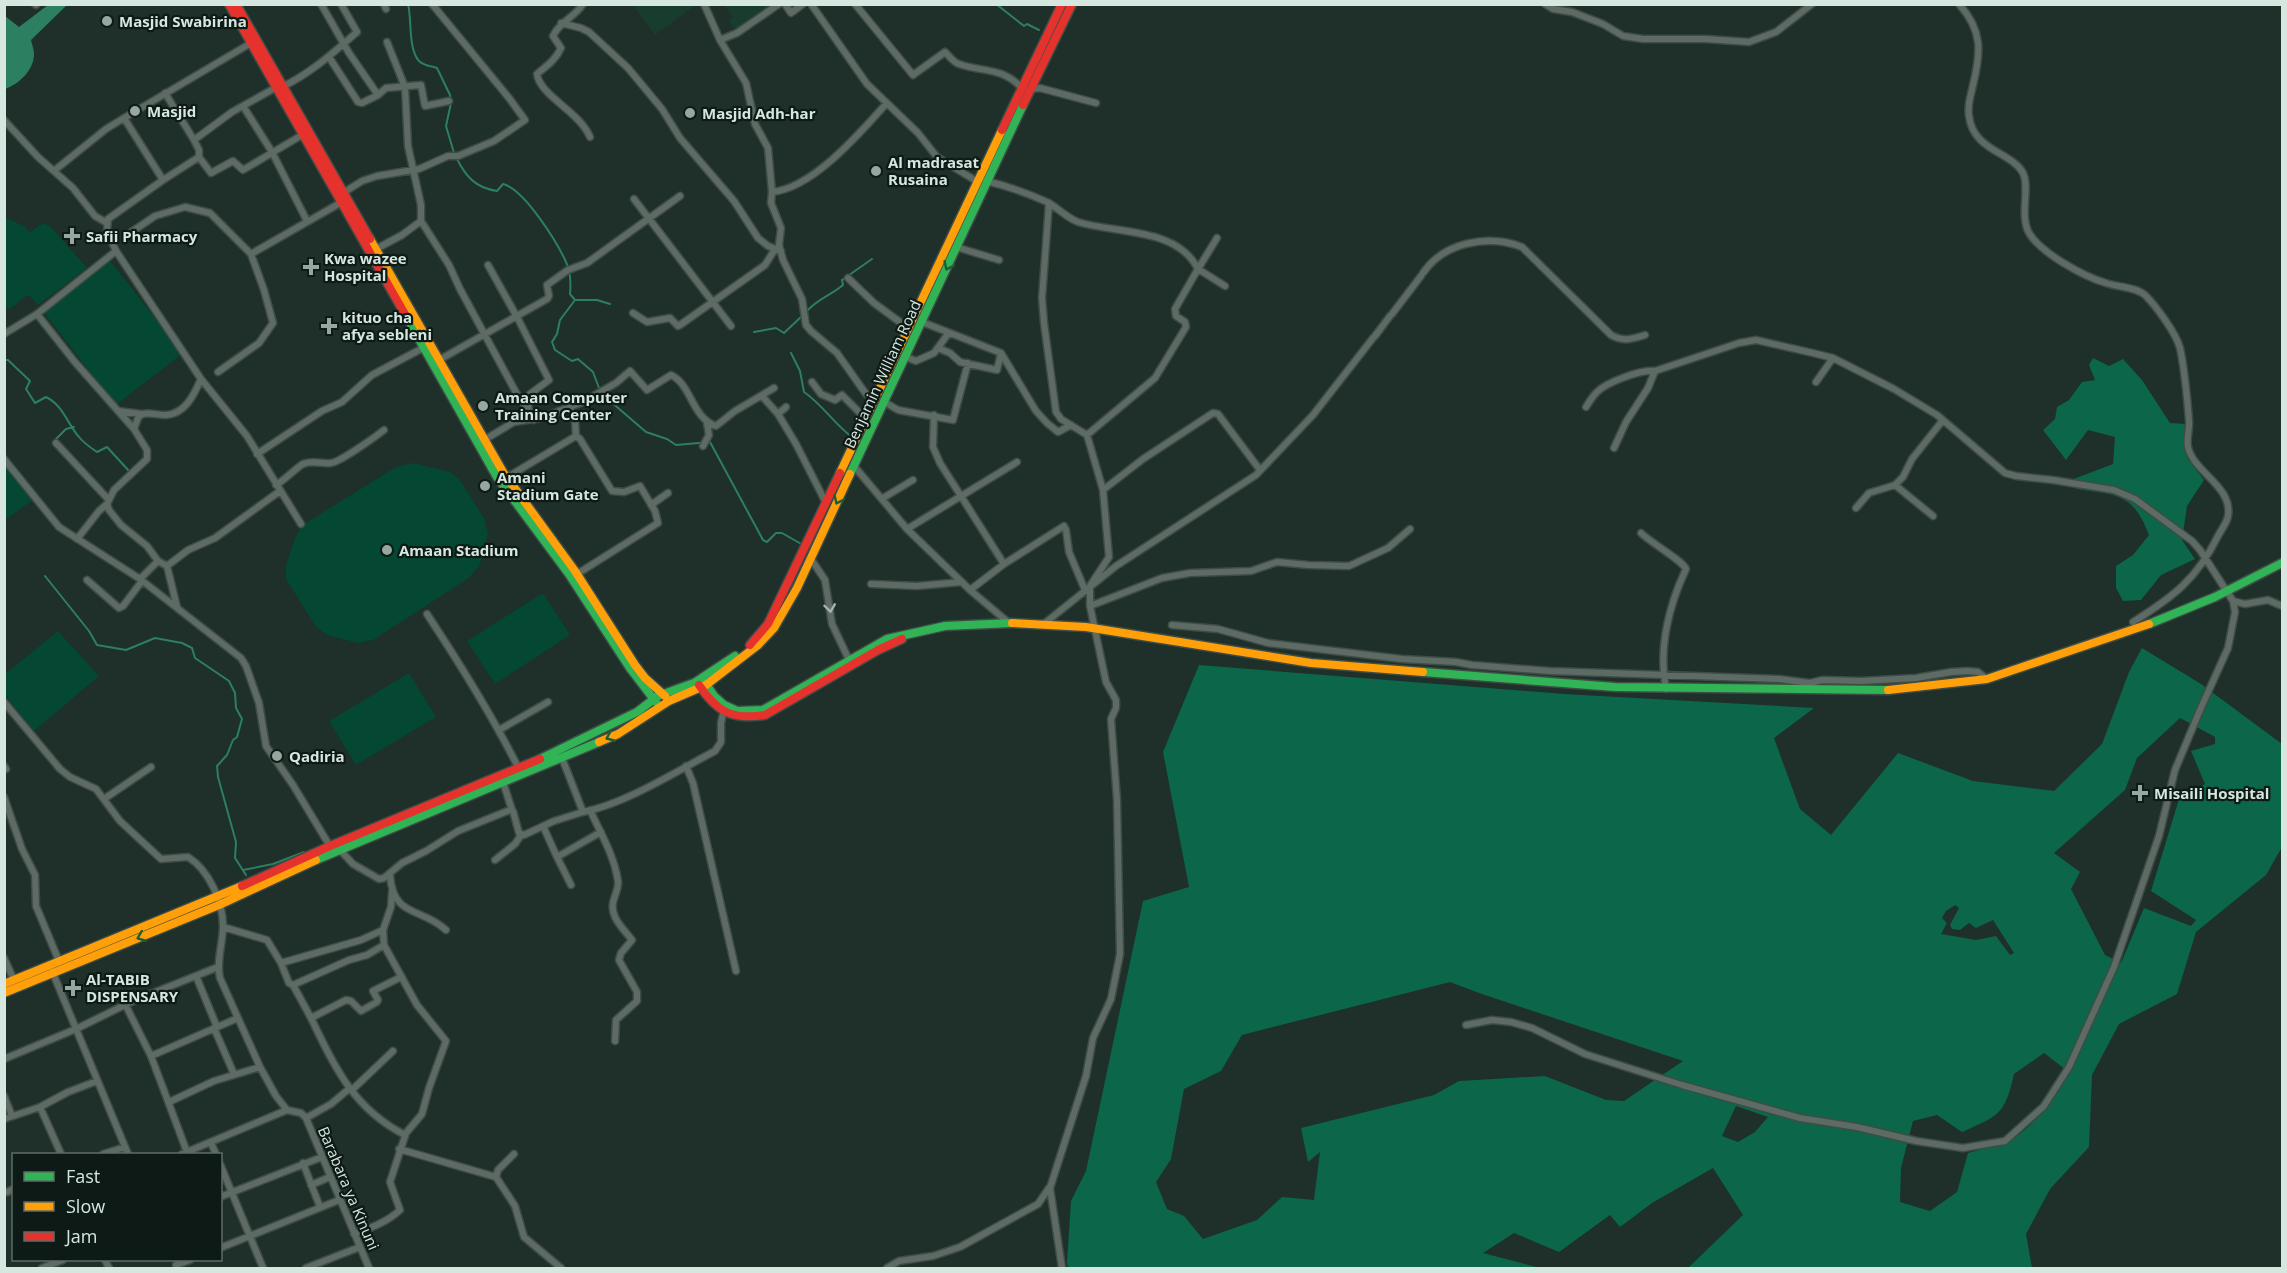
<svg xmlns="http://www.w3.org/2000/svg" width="2287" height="1273" font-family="'Open Sans',sans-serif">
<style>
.built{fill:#183c2e}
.green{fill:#044733}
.forest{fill:#0b664a;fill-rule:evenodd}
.water{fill:#2d7f61}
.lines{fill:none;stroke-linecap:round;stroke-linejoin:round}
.stream{stroke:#2d7f61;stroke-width:2}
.street-casing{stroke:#3e4c46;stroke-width:9}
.fast-casing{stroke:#3e4c46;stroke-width:11}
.slow-casing{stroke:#3e4c46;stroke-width:11}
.jam-casing{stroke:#3e4c46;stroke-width:11}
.street{stroke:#5e6a64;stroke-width:6}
.fast{stroke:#30b455;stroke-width:8}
.slow{stroke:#ff9f0a;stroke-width:8}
.jam{stroke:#e5322d;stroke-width:8}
.oneway{stroke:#1d5f32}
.oneway2{stroke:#a6b5ae}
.poi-dot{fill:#96a79f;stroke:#0e1a15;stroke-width:2}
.labels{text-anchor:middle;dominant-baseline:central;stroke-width:4.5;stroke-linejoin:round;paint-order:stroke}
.poi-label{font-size:15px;font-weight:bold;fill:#d6e7df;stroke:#0e1a15;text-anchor:start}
.street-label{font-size:15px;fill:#d6e7df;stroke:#0e1a15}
</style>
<rect width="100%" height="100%" fill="#1f2f29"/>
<!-- built -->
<path class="built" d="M633 5H696L655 35Z
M724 5H775L737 32 729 21 733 17Z"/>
<!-- green -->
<path class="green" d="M4 217 24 226 30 232 43 223 50 226 87 268 38 305 30 296H26L10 309 5 307Z
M110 261 183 353 116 405 44 313Z
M4 461 33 500 5 520H4Z
M413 463 450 472 460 480 484 518 488 534 480 564 469 578 373 640 358 643 327 635 316 627 286 579V564L296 536 304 524 396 467Z
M543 593 570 635 495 684 467 641Z
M58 631 99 676 34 731 5 695V674Z
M409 673 436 717 356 765 329 721Z"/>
<!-- forest -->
<path class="forest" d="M2093 358 2109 366 2123 359 2142 380 2170 423 2185 424 2187 458 2204 480 2187 506 2182 540 2195 559 2161 575 2141 600 2123 601 2116 588V566L2133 555 2149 535C2133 493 2117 495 2077 489L2071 480 2113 464 2115 437 2088 430 2066 460 2043 430 2055 419 2057 407 2069 400 2082 382 2095 380 2089 365Z
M2142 648 2201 684 2282 744V847L2266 875 2196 932 2177 994 2119 1024 2092 1075 2089 1147 2050 1189 2026 1234 2032 1268H1688L1743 1215 1713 1168 1652 1203 1620 1227 1610 1215 1559 1252 1514 1233 1483 1253 1540 1268H1068L1067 1262 1071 1201 1086 1171 1143 901 1189 887 1163 752 1199 665 1564 694 1814 708 1774 738 1800 809 1831 835 1898 753 1973 781 2054 791 2102 744 2129 672ZM2180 718 2215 737V744L2191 751 2205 784 2179 799 2151 891 2196 920 2191 926 2144 908 2121 963 2105 955 2071 889 2080 872 2054 853 2125 790 2137 758ZM1955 905 1959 908 1950 925 1952 929 1960 930 1969 923 1976 928 1993 920 2014 953 2010 955 1996 936 1976 940 1941 934 1947 923 1942 918 1946 911ZM1450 982 1479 993 1683 1061 1624 1101 1606 1100 1545 1076 1459 1081 1434 1095 1301 1128 1308 1162 1320 1152 1314 1200 1282 1197 1257 1220 1203 1239 1184 1216 1167 1209 1156 1182 1171 1159 1184 1089 1221 1071 1242 1035ZM2044 1053 2070 1073C2057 1094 2031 1131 2008 1141 1995 1146 1981 1149 1968 1153L1957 1192 1930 1211 1900 1202 1901 1168 1913 1121 1937 1115 1962 1132C1998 1116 2005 1115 2014 1074ZM1736 1106 1768 1117 1755 1132 1738 1142 1722 1136Z"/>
<!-- water -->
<path class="water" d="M48 5H67L31 40C32 45 34 49 34 54 34 70 19 84 5 89V16L19 27Z"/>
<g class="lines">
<!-- stream -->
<path class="stream" d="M408 4C412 20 408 49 419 61 424 66 431 66 437 68L450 95 451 103 446 126 454 153
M996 4 1024 26 1027 24 1039 30
M457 159C466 177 476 188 497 191L503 184C524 189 557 242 566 262 571 272 571 283 570 294L575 300H597L610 304
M575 300 560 320 557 334 552 342 555 350 572 361 578 359 593 372 599 388 610 401 646 432 667 439 676 445 710 442 763 540 767 542 776 533H782L803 545
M806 312C817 299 830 296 843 285L842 280 872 259
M754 332 776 328 784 333 802 316
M791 353 800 371 804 392C823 405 834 424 852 437
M4 360H8L30 381 26 389 35 403 46 397C63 405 68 425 79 437 83 442 91 448 97 452L107 447 129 471
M55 440 66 429 74 427
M45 576 89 631 97 645 126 650 155 638 182 643 192 648 195 658 229 681 235 693 236 708 242 719 237 737 233 740 227 755 217 766 218 777 236 842 235 858 246 875
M243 870 273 864 304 852"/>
<defs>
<path id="street" d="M35 4 36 5
M321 4 349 53 378 95 386 88 421 85 425 106 449 101
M384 4 386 9
M583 4C574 18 560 21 553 36L561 48C555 61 546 66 537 74 540 96 579 111 590 137
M704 4 720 40 746 83 755 124 768 148 772 192 771 203 781 228 779 245 783 260 802 299 806 325 811 331 837 353 866 394 876 398
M785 4 791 13 803 4
M811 4 867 84 918 133 937 157 978 182
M855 4 913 75 945 52C948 55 954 63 959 64 985 73 1001 66 1023 89
M1545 4 1553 9 1572 12 1603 24 1623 36 1643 39H1706L1749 42 1776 32 1812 4
M1959 4C1983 31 1981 52 1973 85 1971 95 1967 105 1969 116 1973 151 2012 152 2023 173 2030 187 2020 213 2028 231 2038 252 2085 277 2106 283 2117 287 2136 287 2145 295 2156 306 2176 333 2180 348 2185 371 2187 397 2189 420 2190 429 2186 439 2188 447 2193 472 2233 486 2228 516 2227 523 2221 530 2218 536 2197 579 2173 597 2133 622
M561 23 581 28 589 32 628 68 662 109 680 138 734 201 758 238 768 246 781 251
M720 40 737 33 779 4
M251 43 124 118 163 180 199 157 211 173 233 161 243 170 302 135
M329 57 358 102 362 103 378 95
M282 87C311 73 333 53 357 32L341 4
M1030 89 1040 88 1096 103
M165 93 194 140 232 112 275 88
M243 106 272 152 307 221
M4 120 38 157 73 188 95 216 107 223
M194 140 199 150V157
M55 170 106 129 124 118
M163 180 108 219 107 231 116 251 201 379 247 436 301 524
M986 181C1008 186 1027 193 1047 202 1058 208 1067 218 1078 222 1116 234 1177 227 1198 269L1175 309 1176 316 1185 322 1186 327 1155 378 1087 435
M772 192C813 188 860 133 886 104
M343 193 362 181 377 176 419 169 448 156H458L494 141 525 120 509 98 432 4
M634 199 731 326
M1049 203 1042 298 1044 323 1056 412 1061 419 1087 435 1103 490 1109 557 1090 586V606L1106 682 1116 700V708L1111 719 1117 800 1120 954 1111 999 1093 1038 1086 1076 1050 1188 1062 1268
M421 221 449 265 460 289 519 398 528 408
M130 233 155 216 185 207 210 213 251 254 264 290 273 323 259 343 218 372
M1217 238 1198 269 1225 286
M956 247 999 260
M376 249 402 235 421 221V205L408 146 405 87 387 42
M251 254 342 202
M488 265 517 317 549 380 530 394 528 408 534 420
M1423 273C1444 242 1488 234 1522 247L1611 335C1623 342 1632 339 1645 335
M848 278 874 303 908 328
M633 313 647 322 670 318 678 326 680 325 765 265 775 249
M37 314 74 361 134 429 147 450V459L114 490 107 504 109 510 121 525 147 546 158 561 167 566
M1392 314 1421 276
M922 322 1001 353 1036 411 1047 423 1058 432 1071 425
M4 334 37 314 116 251
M1375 336 1390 316
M938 348 950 353 960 362 997 370 1001 353
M906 357 916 361 934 353 948 334
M439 360 547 299 549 296 547 285 568 270 587 263 680 196
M812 382 821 394 835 400 842 395 860 413 868 416
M1816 382 1833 358
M762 396 778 414 796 444 826 503
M883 401 898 410 953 420 968 363
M1586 407C1589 402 1593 396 1597 392 1607 382 1642 369 1655 371
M118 411 142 414
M778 414 786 407
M934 415 933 447 940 463 1004 564
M134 429 138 418 142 414C150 412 157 415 166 415 185 414 194 395 201 379
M576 436 580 439 612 491 624 492 640 486 655 511 658 523 577 574
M484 440 514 422 541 418 583 402 616 383 630 371 647 390 671 375C692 385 691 417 716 426L735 411 774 388
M56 443 108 499
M703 446 709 435 707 423
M257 454 322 411 342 402 372 375 423 348
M4 459 59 527 140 579 241 658 246 666 259 703 266 746 293 785 331 848
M854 466 907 529 970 590 1009 623
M506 478 576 436 575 420 570 407
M276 485C285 480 297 467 303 464 313 460 322 464 331 463 340 462 375 437 384 430
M1895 485 1933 516
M1103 490 1143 459 1213 413 1218 414 1260 470
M883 498 913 480
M651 505 668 493
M1856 508 1869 493 1895 485 1903 477 1912 459 1943 420
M907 529 1017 462
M1641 533C1651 543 1682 560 1686 569 1669 605 1658 649 1666 689
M77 539 99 511 107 504
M811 559 825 580 832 624 850 662
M140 579 158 561
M87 580 119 608 123 606 142 581
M871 584 917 586 962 582
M970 590 1004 564 1064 526 1066 530 1069 552 1085 590
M2233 601 2245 604 2268 600 2282 606
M1090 606 1162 578 1190 573 1251 571 1277 562 1308 565 1349 566 1388 548 1410 529
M177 607 167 566 188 550 215 538 280 491
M427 614C460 664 492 715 519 769
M1045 623 1116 566 1256 475 1313 415 1373 338
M1172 625 1218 629 1268 643 1402 659 1456 662 1472 665 1550 671 1779 679 1810 683 1822 680 1861 681 1916 678 1951 672 1968 671 1978 672 1987 679
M4 702 60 769 70 777 96 789 120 821 161 859 188 857C209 870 223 902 223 926 223 944 216 960 220 978L260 1067 276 1096 287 1110 301 1113 306 1118 369 1268
M499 730 548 702
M562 758 583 812C625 804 677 771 715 751L721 742V723L724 709
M4 766 6 769
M686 766 693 783 736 971
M503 782 512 810
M4 797 22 849 35 875 36 906 59 961
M104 799 151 767
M590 810C601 834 614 855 618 881 619 887 616 892 614 899 608 916 623 928 632 940L621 953 619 960 637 992V1001L616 1020 615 1041
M543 826 557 857
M340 850 353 864 379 879 384 878 402 863 426 851 458 831 510 810 513 811 519 833 524 835 554 821 583 812
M495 860 515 844 521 835
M390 875C393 918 421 907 446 930
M571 885 557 857 601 832
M223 927 267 940 281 963 289 983 293 985 311 1018 346 1000 351 1001 361 1011 377 1002 378 1000 373 991 401 977
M4 958 14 980
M281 963 361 940 383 930
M52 971 128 1154
M196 976 217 1027
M293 985 349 960 367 955 384 945
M125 1004 151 1056 187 1152
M311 1018C335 1068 354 1109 405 1135
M1466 1025 1492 1020 1511 1022 1532 1028 1585 1054 1682 1085 1800 1118 1857 1127 1916 1141 1963 1148 2005 1141 2044 1106 2069 1067 2114 967 2159 836 2175 770 2200 710 2228 648 2235 612 2233 601 2200 550 2192 541 2135 499 2114 490 2053 480 2016 476 2005 473 1937 415 1894 389 1833 358 1813 353 1756 340 1739 343 1655 371 1648 388 1626 422 1614 448
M214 1028 234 1074
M151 1056 238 1018
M4 1059 76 1029 133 1001 218 967
M352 1090 393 1051
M4 1096 12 1116
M169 1102 214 1081 260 1067
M40 1107 61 1154
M306 1118 331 1104 350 1088
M4 1119 40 1107 68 1092 97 1081
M211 1143 216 1154
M399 1149 496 1177 515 1206 524 1237 561 1268
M103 1154 125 1147
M182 1154 287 1110
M303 1163 320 1207
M220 1164 263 1268
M496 1177 498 1170 514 1154
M311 1185 330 1177
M7 1192 14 1189
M220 1197 322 1157
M354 1234C371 1228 387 1222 400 1210L390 1182 406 1133 422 1114 429 1088 446 1041 417 1005 384 945 383 930 391 907 392 892
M220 1248 339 1200
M105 1260 109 1268
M176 1265 190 1260
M42 1268 63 1260
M306 1268 360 1247
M887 1268 899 1261 933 1256 960 1247 1038 1204 1049 1188"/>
<path id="fast" d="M406 316 497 477 569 574 630 668 656 702
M850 474 1023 105
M2149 624 2215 597 2282 563
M1423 672 1615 687 1888 690
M702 678 714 696 724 705 737 711 763 710 887 639 945 626 1012 623
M540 759 637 712 658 696 694 683 735 656
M316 860 599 742"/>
<path id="slow" d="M370 239 503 472 575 571 635 665 645 678 665 696
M840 473 1002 130
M1012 623 1086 627 1311 663 1423 672
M1888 690 1987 679 2149 624
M599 742 618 734 669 701 706 685 758 645 774 628 797 588 850 474
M4 984 242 886
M4 993 219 905 316 860"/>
<path id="jam" d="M229 4 406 316
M236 4 370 239
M1023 105 1072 4
M1002 130 1062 4
M750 645 768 624 840 473
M699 685C717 712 732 720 765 715L878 650 902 639
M242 886 330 846 540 759"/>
</defs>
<!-- street casing -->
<use href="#street" class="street-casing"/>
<!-- fast casing -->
<use href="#fast" class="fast-casing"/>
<!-- slow casing -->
<use href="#slow" class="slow-casing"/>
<!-- jam casing -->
<use href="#jam" class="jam-casing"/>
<!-- street -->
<use href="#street" class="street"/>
<!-- fast -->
<use href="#fast" class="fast"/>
<!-- slow -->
<use href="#slow" class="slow"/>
<!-- jam -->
<use href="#jam" class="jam"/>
</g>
<!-- one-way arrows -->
<defs><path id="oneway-chevron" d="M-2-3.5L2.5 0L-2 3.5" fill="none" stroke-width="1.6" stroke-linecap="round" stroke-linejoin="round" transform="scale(1.5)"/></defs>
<g class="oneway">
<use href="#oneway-chevron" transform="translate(948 266) rotate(115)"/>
<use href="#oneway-chevron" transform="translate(838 500) rotate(115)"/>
<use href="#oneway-chevron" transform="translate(610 737) rotate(157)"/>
<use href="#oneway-chevron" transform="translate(141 937) rotate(158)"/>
</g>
<use class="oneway2" href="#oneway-chevron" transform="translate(830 608) rotate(82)"/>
<!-- markers -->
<g class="poi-dot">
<circle cx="107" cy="21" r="6"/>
<circle cx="135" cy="111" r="6"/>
<circle cx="690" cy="113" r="6"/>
<circle cx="876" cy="171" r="6"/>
<path d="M69 227h6v6h6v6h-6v6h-6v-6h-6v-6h6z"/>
<path d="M308 258h6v6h6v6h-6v6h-6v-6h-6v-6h6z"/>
<path d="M326 317h6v6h6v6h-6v6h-6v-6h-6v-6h6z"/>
<circle cx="483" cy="406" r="6"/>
<circle cx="485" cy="486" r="6"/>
<circle cx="387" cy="550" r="6"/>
<circle cx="277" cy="756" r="6"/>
<path d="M2137 784h6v6h6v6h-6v6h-6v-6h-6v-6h6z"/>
<path d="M70 979h6v6h6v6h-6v6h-6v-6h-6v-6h6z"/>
</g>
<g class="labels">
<!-- poi labels -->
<g class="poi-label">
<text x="119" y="21">Masjid Swabirina</text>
<text x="147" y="111">Masjid</text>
<text x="702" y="113">Masjid Adh-har</text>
<text x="888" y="162">Al madrasat<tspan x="888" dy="17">Rusaina</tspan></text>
<text x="86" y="236">Safii Pharmacy</text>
<text x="324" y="258">Kwa wazee<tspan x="324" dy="17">Hospital</tspan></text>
<text x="342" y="317">kituo cha<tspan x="342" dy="17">afya sebleni</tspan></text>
<text x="495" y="397">Amaan Computer<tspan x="495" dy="17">Training Center</tspan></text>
<text x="497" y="477">Amani<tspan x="497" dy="17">Stadium Gate</tspan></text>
<text x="399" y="550">Amaan Stadium</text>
<text x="289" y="756">Qadiria</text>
<text x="2154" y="793">Misaili Hospital</text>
<text x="86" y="979">Al-TABIB<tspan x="86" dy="17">DISPENSARY</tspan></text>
</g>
<!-- street labels -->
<g class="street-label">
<text transform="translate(882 374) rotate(-65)">Benjamin William Road</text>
<text transform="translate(349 1188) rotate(67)">Barabara ya Kinuni</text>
</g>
</g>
<!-- border -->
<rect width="2287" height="1273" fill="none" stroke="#d6e7df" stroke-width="12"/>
<!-- legend -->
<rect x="12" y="1153" width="210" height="108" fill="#0e1a15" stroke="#5e6c66" stroke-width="1.5"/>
<rect x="24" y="1172" width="30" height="9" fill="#30b455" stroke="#5e6c66" stroke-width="1.5"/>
<text x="66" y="1183" font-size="18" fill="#d6e7df">Fast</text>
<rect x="24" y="1202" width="30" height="9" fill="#ff9f0a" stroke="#5e6c66" stroke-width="1.5"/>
<text x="66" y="1213" font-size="18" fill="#d6e7df">Slow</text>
<rect x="24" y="1232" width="30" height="9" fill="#e5322d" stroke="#5e6c66" stroke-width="1.5"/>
<text x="66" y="1243" font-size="18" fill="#d6e7df">Jam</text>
</svg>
